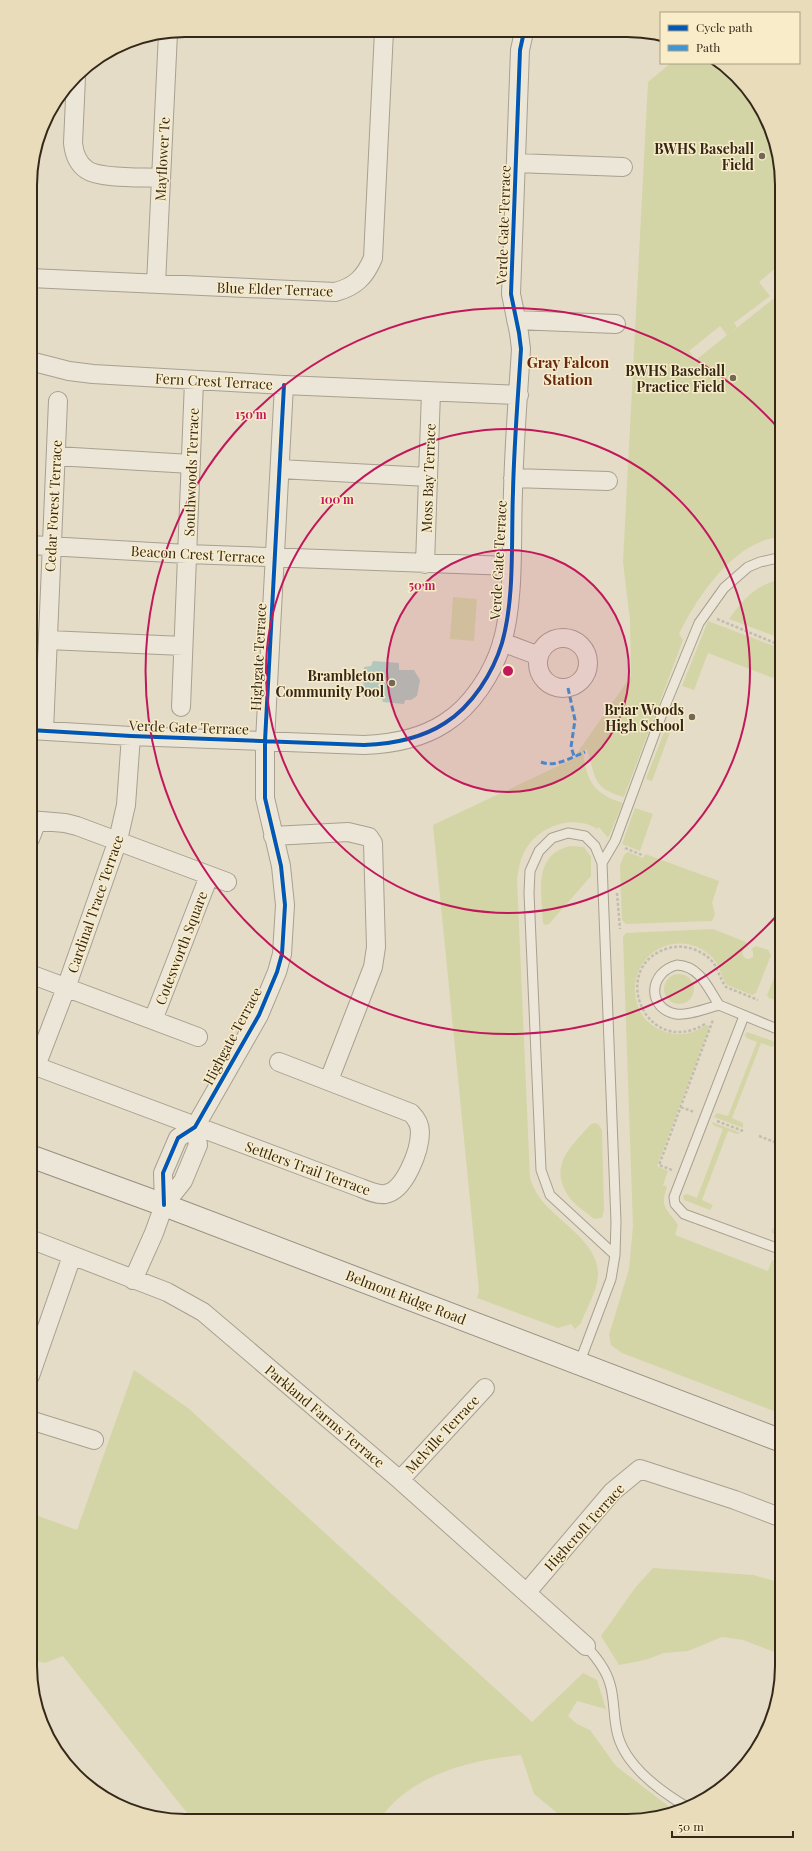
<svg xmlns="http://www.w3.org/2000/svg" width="812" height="1851" font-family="'Playfair Display',serif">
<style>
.green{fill:#d3d5a7;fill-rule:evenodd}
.water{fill:#b3c8bc}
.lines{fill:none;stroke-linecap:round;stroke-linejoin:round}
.lane-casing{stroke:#a8a090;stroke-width:11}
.street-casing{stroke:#a8a090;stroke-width:20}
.secondary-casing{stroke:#978f80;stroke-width:24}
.path{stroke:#c3bdb0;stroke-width:2.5;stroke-dasharray:3 2;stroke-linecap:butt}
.lane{stroke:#ebe6d8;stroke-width:9}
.street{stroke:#ebe6d8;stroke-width:18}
.secondary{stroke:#ebe6d8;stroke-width:22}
.quiet{stroke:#3e96d4;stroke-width:3;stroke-dasharray:6 3;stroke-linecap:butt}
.cycleway-casing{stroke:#f8ecc9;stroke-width:6}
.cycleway{stroke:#0057b8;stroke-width:4}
.ring{fill:none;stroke:#c2185b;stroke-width:2}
.poi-dot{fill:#736756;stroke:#f8ecc9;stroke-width:1.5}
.labels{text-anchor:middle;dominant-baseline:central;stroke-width:3;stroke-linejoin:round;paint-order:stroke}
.poi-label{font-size:14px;font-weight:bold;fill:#362819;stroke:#f8ecc9;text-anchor:end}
.street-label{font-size:14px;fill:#362819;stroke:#f8ecc9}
.neighbourhood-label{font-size:15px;font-weight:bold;fill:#652815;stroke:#f8ecc9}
.rim{fill:none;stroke:#362819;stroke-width:2}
.centre{fill:#c2185b;stroke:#f8ecc9;stroke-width:2}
.ring-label{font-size:12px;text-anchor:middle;font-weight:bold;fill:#c2185b;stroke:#f8ecc9;stroke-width:3;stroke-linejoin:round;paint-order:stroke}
</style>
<rect width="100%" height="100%" fill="#e4dcc6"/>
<!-- green -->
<path class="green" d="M671 63H721L730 69 761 107 777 144 782 185V272L777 267 759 282 770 296 734 323 737 327 729 334 782 292V537C735 539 697 597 679 634L683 640 624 797C592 788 596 778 587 749L583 751C586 781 594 794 623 803L608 838 599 827 597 829C574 814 539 826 526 849 520 858 519 868 517 879L530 1178C533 1187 537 1195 543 1202 562 1224 600 1245 598 1276 597 1291 586 1309 581 1323L575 1329 571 1324 558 1328 477 1298 479 1291 433 825 573 759 631 676 630 620 623 562 648 82ZM720 326 727 335 696 360 689 351Z
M782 579V637L780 638 729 619C745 598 755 585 782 579Z
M453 597 477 599 474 641 450 639Z
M708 621 782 649V656L773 678 708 653 694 690 682 686Z
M666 727 671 729 652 781 646 779Z
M635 808 653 814 640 851 622 844Z
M570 846 584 847 591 857V876L549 924 545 925 543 923C542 893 532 855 570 846Z
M628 852 643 858 645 854 719 881 712 903 715 914 712 921 626 924 622 920 620 866 624 855Z
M713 929 746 942 748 947 744 949 742 954 745 958 749 959 753 957V951L751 949 756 946 768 950 771 955 756 993 752 995 727 985C721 977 720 966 713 958 678 923 624 956 637 1003 640 1016 650 1026 663 1031 678 1037 693 1034 706 1025L710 1026 657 1166 668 1171 663 1185 667 1187C659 1209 668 1209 678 1225L675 1235 768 1271 772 1260H778L774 1273 782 1276V1414L622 1353 611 1345 609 1335 629 1269 633 1226 623 937 626 933Z
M779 971 782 972V988L778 998 775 1000 769 998 767 995 776 973Z
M664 989a15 15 0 1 1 30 0a15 15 0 1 1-30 0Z
M747 1032 773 1041 775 1044 772 1047 761 1043 732 1118 743 1123V1128L714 1117 717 1113 728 1116 757 1042 747 1038 745 1035Z
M712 1122 741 1133 737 1134 728 1131 702 1200 713 1205 710 1210 684 1200 683 1196 687 1194 697 1198 723 1129 713 1125Z
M594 1123 598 1124 602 1130 604 1210 602 1218 594 1219C586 1212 573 1204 567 1194 549 1164 572 1146 590 1125Z
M775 1228 782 1230V1237L772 1233V1229Z
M134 1370 188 1408 532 1722 583 1673 597 1680 606 1709 577 1701 568 1716 577 1724 590 1730 616 1766 676 1812 668 1816 627 1821H567L534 1794 521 1755C470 1760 410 1775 380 1819L191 1818 63 1656 45 1663 30 1659V1513L77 1530Z
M653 1568 753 1575 782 1583V1655L743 1640 722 1637 688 1651 664 1653 645 1660 619 1665 601 1636 635 1588Z"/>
<!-- water -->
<path class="water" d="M373 661 399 663V670H414L420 680 417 696 411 700H405L404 704 383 702 382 699 363 697 364 667 371 666Z"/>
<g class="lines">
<defs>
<path id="lane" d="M602 863 615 841 663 711 699 623 724 588 748 567 760 562 782 557
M677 965C700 966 708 988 719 1005 708 1008 687 1016 676 1014 646 1008 649 972 677 965Z
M719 1005 782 1031
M744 1016 674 1197 675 1204 684 1214 782 1250
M579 1364 611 1279 615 1255 616 1222 602 863 595 846 585 836 568 833 552 838 539 851 530 871 529 893 541 1170 550 1195 615 1255
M586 1646C596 1657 606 1669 610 1684 615 1700 613 1719 618 1736 627 1767 660 1791 687 1807"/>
<path id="street" d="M76 77 73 143C74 153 78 164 87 170 100 179 144 177 161 178
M516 163 623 167
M30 278 335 292C355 287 365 277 373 258L384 31
M156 284 168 33
M516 320 616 324
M30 361 69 371 93 374 284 385 519 395
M56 456 191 464
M280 469 428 477
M513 478 608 481
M30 545 187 554 511 566
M425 564 431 392
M538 663a25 25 0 1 1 50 0a25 25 0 1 1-50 0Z
M48 640 183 646
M502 642 539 656
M181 707 194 381
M30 730 131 736 364 745C391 744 422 738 445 723 472 706 493 673 502 643 515 597 511 540 513 492 514 444 518 397 521 349L519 333 511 294 520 50 524 32
M44 731 58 401
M30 820 65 823 77 826 227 882
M273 836 348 832 369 837 373 843 376 947 373 967 329 1080
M30 839 37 821
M30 974 198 1037
M153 1020 209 876
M30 1064 361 1188C368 1191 377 1195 385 1194 405 1191 420 1150 420 1132 420 1124 417 1119 411 1113L279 1062
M36 1066 66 988 118 840 126 805 131 736
M164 1205 163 1173 178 1138 195 1127 259 1015 277 972 282 954 285 905 281 866 265 798V741L284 385
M30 1239 167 1292 203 1312 400 1480 586 1646
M133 1280 154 1233 164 1205 183 1181 198 1145 195 1127
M30 1376 72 1256
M30 1420 94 1440
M400 1480 485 1388
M527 1592 612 1492 640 1469 735 1500 782 1518"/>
<path id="secondary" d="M30 1156 164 1205 782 1441"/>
</defs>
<!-- lane casing -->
<use href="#lane" class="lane-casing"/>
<!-- street casing -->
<use href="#street" class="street-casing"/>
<!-- secondary casing -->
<use href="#secondary" class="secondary-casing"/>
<!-- path -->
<path class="path" d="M717 619 782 646
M625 848 642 855
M617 893 620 929
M781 1009 782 1005
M705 1024C645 1060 607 965 669 948 683 944 698 949 709 958 718 966 719 978 726 987L758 1000
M681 1107 694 1112
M717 1121 743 1131
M759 1136 782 1145
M672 1170 659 1165 713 1020"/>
<!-- lane -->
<use href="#lane" class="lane"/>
<!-- street -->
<use href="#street" class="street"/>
<!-- secondary -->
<use href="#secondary" class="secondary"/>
<!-- quiet -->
<path class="quiet" d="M568 688 575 720 571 747 574 756
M541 762C555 768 572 757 585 752"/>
<defs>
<path id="cycleway" d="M30 730 131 736 364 745C391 744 422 738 445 723 472 706 493 673 502 643 515 597 511 540 513 492 514 444 518 397 521 349L519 333 511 294 520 50 524 32
M164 1205 163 1173 178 1138 195 1127 259 1015 277 972 282 954 285 905 281 866 265 798V741L284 385"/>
</defs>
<!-- cycleway casing -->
<use href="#cycleway" class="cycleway-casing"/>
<!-- cycleway -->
<use href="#cycleway" class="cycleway"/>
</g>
<!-- distance rings -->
<circle cx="508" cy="671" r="121" fill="#c2185b" fill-opacity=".12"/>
<g class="ring">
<circle cx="508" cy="671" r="121"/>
<circle cx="508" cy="671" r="242"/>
<path d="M780 912A363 363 0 1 1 780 430"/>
</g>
<!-- markers -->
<g class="poi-dot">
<circle cx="762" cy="156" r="4"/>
<circle cx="733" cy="378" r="4"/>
<circle cx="392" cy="683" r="4"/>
<circle cx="692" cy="717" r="4"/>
</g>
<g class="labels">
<!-- poi labels -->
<g class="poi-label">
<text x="754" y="148">BWHS Baseball<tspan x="754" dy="16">Field</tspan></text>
<text x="725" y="370">BWHS Baseball<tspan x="725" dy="16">Practice Field</tspan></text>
<text x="384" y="675">Brambleton<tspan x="384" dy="16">Community Pool</tspan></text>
<text x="684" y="709">Briar Woods<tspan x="684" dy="16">High School</tspan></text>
</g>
<!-- street labels -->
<g class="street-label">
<text transform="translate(162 159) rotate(-87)">Mayflower Te</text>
<text transform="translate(503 225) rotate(-88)">Verde Gate Terrace</text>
<text transform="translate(275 289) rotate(2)">Blue Elder Terrace</text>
<text transform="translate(214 381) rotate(3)">Fern Crest Terrace</text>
<text transform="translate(191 472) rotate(-88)">Southwoods Terrace</text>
<text transform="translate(428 478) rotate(-88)">Moss Bay Terrace</text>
<text transform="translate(53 506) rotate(-87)">Cedar Forest Terrace</text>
<text transform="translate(198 554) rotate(3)">Beacon Crest Terrace</text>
<text transform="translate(498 560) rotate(-87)">Verde Gate Terrace</text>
<text transform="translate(258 657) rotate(-87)">Highgate Terrace</text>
<text transform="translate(189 727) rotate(2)">Verde Gate Terrace</text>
<text transform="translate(95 904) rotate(-71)">Cardinal Trace Terrace</text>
<text transform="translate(181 948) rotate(-69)">Cotesworth Square</text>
<text transform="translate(232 1036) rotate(-62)">Highgate Terrace</text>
<text transform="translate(308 1168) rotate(20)">Settlers Trail Terrace</text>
<text transform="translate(406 1297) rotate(21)">Belmont Ridge Road</text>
<text transform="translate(325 1416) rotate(40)">Parkland Farms Terrace</text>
<text transform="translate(442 1434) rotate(-47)">Melville Terrace</text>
<text transform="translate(584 1527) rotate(-48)">Highcroft Terrace</text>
</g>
<!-- neighbourhood labels -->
<g class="neighbourhood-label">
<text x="568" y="362">Gray Falcon<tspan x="568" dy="17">Station</tspan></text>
</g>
</g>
<!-- crop -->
<path d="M0 0H812V1851H0ZM185 37H627A148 148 0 0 1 775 185V1666A148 148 0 0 1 627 1814H185A148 148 0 0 1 37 1666V185A148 148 0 0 1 185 37Z" fill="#e8dcbb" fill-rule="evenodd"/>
<path class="rim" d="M185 37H627A148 148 0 0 1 775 185V1666A148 148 0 0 1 627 1814H185A148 148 0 0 1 37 1666V185A148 148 0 0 1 185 37Z"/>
<circle cx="508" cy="671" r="6" class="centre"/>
<g class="ring-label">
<text x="251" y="419">150 m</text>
<text x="337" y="504">100 m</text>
<text x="422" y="590">50 m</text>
</g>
<!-- legend -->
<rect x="660" y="12" width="140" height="52" fill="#f8ecc9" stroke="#aa9e83"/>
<rect x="668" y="25" width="20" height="6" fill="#0057b8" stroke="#aa9e83"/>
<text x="696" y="32" font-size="12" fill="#362819">Cycle path</text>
<rect x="668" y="45" width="20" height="6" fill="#3e96d4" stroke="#aa9e83"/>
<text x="696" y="52" font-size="12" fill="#362819">Path</text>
<!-- scale -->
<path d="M672 1831v6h121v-6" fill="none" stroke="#362819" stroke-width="2"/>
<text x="678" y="1831" font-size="12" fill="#362819" stroke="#f8ecc9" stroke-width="3" paint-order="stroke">50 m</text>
</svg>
